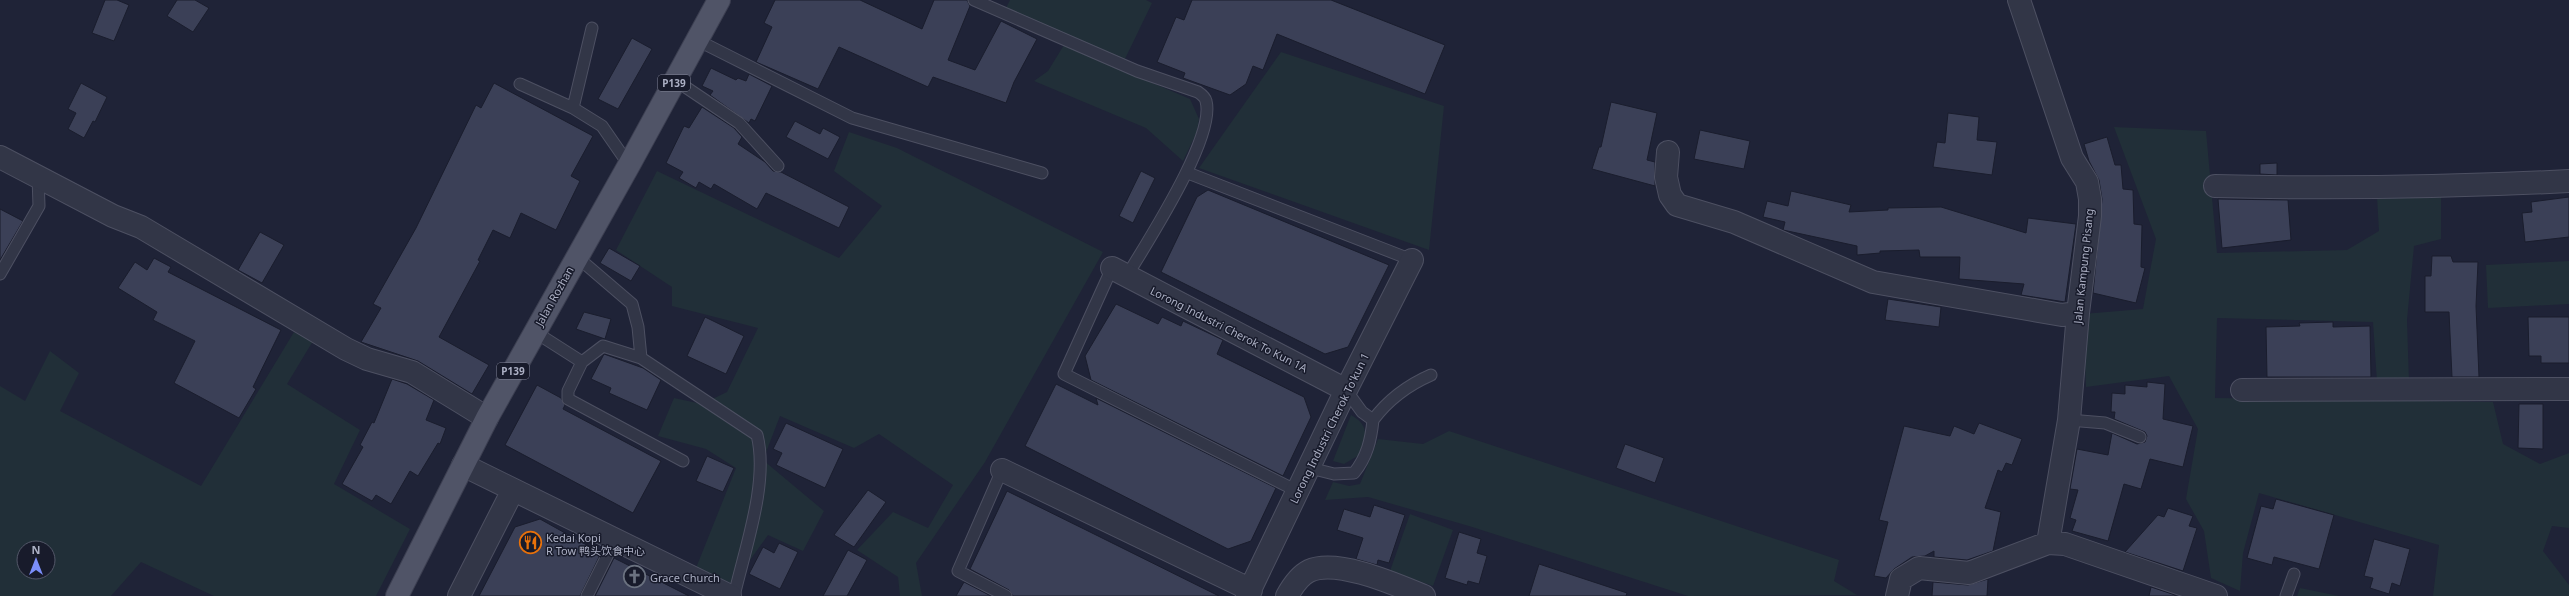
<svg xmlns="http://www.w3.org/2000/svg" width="2569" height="596" font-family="'Noto Sans','Noto Sans SC',sans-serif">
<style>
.green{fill:#212f38;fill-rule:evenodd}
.building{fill:#3b4057;stroke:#1a1d2d}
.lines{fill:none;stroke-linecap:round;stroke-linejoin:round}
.service-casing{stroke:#4d5062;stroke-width:13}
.minor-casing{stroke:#4d5062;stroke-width:24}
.primary-casing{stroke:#3c3f51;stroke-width:24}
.service{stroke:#323647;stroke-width:11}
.minor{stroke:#323647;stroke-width:22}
.primary{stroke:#505467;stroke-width:22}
.labels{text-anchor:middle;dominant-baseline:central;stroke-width:3;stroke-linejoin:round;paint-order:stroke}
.shield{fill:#181b2b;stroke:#808396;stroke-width:1}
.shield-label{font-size:10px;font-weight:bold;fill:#acb0c4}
.street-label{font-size:11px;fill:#acb0c4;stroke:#181b2b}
.poi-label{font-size:11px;fill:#acb0c4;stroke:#181b2b;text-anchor:start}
</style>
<rect width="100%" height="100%" fill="#1f2337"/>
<!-- green -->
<path class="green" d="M1010 0H1146L1152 3 1124 61 1006 8Z
M1064 45 1190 99 1199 119 1197 132 1183 161 1146 128 1034 81 1048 71Z
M1281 52 1444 106 1429 250 1199 168Z
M2114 127 2206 131 2217 253 2347 250 2379 231 2377 196 2441 195V239L2414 246 2407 320 2409 382H2377L2373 322 2217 318 2215 398 2493 402 2503 444 2540 464 2569 453V528L2552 526 2543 551 2569 585V596H2433L2439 545 2259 493 2243 553 2240 591 2211 578 2204 531 2186 499 2198 429 2169 376 2086 387 2083 314 2143 309 2156 239Z
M849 132 897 148 1103 252 985 462 916 563 922 596H900L898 577 857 550 893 512 928 528 953 485 879 434 854 448 780 416 763 460 824 511 803 551 768 535 733 584 696 568 736 468 706 449 658 436 674 398 702 404 727 392 758 328 672 306V287L616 250 657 171 839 258 882 206 834 171Z
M2569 261V304L2488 308 2486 265Z
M294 332 313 341 287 384 360 430 334 484 410 529 376 596H214L141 562 111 596H0V386L25 401 50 351 79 373 60 411 201 486ZM24 548H48V572H24Z
M1351 415C1369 425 1367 436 1361 454L1344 464 1333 461Z
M1449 431 1839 560 1834 581 1857 595 1688 596 1469 526 1368 497 1325 500 1333 482 1349 486 1360 484 1378 439 1423 444Z
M1410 514 1453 530 1433 586 1390 571Z
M2300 588 2339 596H2297Z"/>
<!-- building -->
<path class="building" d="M105 0H117L129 5 114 41 92 33Z
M177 0H195L209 8 193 32 167 16Z
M775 0H860L922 29 934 0H967L970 6 948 60 975 70 1001 21 1037 39 1014 82 1006 103 933 77 928 87 839 47 818 89 756 62 772 27 764 23Z
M1192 0H1331L1445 45 1425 94 1277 34 1263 70 1253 66 1246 84 1230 95 1183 78 1185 73 1157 62 1176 17 1184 20Z
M632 38 652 49 618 109 598 99Z
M711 68 736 80 738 78 746 81 749 74 772 86 755 121 751 119 749 123 710 95 713 91 702 86Z
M81 83 107 97 95 122 93 121 84 138 68 129 76 113 68 109Z
M494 83 593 136 571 176 580 181 556 230 521 213 510 238 493 230 478 260 480 261 439 337 489 365 472 394 418 361 361 342 381 308 373 304 416 228 476 105 481 108Z
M1611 102 1657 113 1647 160 1655 162V186L1592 169 1599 147H1601Z
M702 107 734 128 742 137 738 144 765 162 773 171 781 172 849 207 839 228 766 193 757 209 714 184 711 189 699 182 696 188 679 178 683 172 666 163 684 126 689 128Z
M1948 113 1979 117 1977 140 1997 142 1992 175 1933 167 1937 142 1945 143Z
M795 121 820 134 823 128 840 137 828 159 786 137Z
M1700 130 1750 141 1744 169 1694 159Z
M2107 137 2115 165H2121L2123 189 2133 190 2134 224 2142 225 2141 267 2145 268 2136 303 2093 293 2102 199 2099 180 2089 161 2084 144Z
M2277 163V175L2260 174V164Z
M1141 171 1155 178 1133 223 1119 216Z
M1208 190 1389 265 1348 347 1325 354 1161 272 1197 197Z
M1791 191 1851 205 1849 212 1888 210V208L1941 207 2026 233 2028 218 2076 224 2065 302 2021 295 2024 284 1959 279 1960 257H1920L1919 250 1880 251V253L1857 255V246L1783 230 1785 222 1763 217 1767 201 1788 206Z
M2569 197V237L2525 242 2522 213 2532 212 2531 202Z
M2218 199 2288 200 2291 240 2222 248Z
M0 209 23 221 0 260Z
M260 232 284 245 262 283 238 270Z
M609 248 640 266 631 281 600 263Z
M2432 256H2451L2453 262H2478L2476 306 2479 377H2452L2449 312H2425V276H2431Z
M154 258 171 267 168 272 281 330 253 387 256 389 239 418 174 383 195 341 153 320 157 312 118 288 135 262 147 270Z
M1888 299 1941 307 1939 327 1885 320Z
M1116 304 1158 324 1162 317 1181 326 1183 321 1223 340 1217 354 1304 397 1311 417 1283 476 1091 380 1085 356Z
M584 312 611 319 605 339 576 329Z
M705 317 744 336 726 374 687 356Z
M2528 317H2569V363H2541V356H2529Z
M2333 322V327L2370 326 2371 377H2267L2266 327 2300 326 2299 323Z
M604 354 643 368 661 380 647 410 609 393 611 388 591 379Z
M392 379 407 384 434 400 426 420 446 428 440 444 438 443 418 476 410 471 391 504 376 495 372 501 342 484 363 447 360 445 372 422 374 423Z
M2147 382 2165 384 2163 419 2193 426 2183 467 2150 459 2141 489 2124 484 2108 541 2072 531 2076 520 2070 518 2078 490 2070 489 2077 449 2108 455 2112 433 2137 444 2145 442 2147 436 2145 432 2114 419 2115 412H2111L2112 393 2125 394V385L2147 387Z
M1056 384 1098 405 1096 398 1276 488 1251 541 1228 549 1025 446Z
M537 385 561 398 565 405 563 409 661 461 633 513 505 445Z
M2519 404H2543V449L2518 448Z
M786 423 843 449 825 488 776 465 782 453 773 449Z
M1979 423 2022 439 2012 465 2006 463 2002 472 1998 470 1985 508 2001 512 1993 551 1967 560 1934 557V551L1925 556 1912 557 1894 569 1886 578 1874 576 1888 522 1879 520 1904 426 1950 436 1954 426 1974 434Z
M1625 444 1664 458 1655 483 1616 468Z
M707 456 734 468 723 492 696 481Z
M868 490 886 502 854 547 834 535Z
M1007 491 1086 530 1219 596H1013L1009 590 970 569Z
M2276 499 2334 515 2319 569 2274 557 2272 565 2247 558 2261 506 2273 509Z
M1374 505 1405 515 1389 563 1378 560 1377 565 1356 559 1363 538 1337 530 1344 509 1370 517Z
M2168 508 2193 516 2189 526 2197 528 2183 571 2125 552 2158 515 2164 517Z
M540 519 601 553 580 596H479L515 527Z
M1459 532 1481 539 1477 553 1487 556 1479 584 1468 581 1467 585 1445 578Z
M2374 539 2410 549 2400 586 2392 583 2389 594 2370 588 2373 578 2364 576Z
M779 543 798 552 780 589 749 574 763 547 774 553Z
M848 550 867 560 847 596H823Z
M614 558 624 563 689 596H595Z
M1539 564 1627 593 1626 596H1529Z
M1988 579 1987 596H1932L1933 582 1968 585Z
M964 582 991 596H956Z
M2151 587 2175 595V596H2149Z"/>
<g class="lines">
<defs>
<path id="service" d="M974 0 1137 71 1198 92C1201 94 1205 97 1206 101 1216 137 1147 242 1127 276
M592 28 573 108 602 126 629 165
M697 40 852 118 1042 173
M675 80 739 123 778 166
M520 84 573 108
M1188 173 1412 260
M576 256 632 304 638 327 641 358
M1112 268 1064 374 1299 492
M0 274 39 206 38 177
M535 332 582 362 568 391V399L683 461
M582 362 603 346 641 358 757 435C769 482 745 548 734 596
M1346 390 1362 412 1373 420C1388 400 1408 385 1431 375
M2069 420 2105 423 2140 437
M1310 468 1334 474 1354 473C1367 457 1371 440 1373 420
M1002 470 958 571 1006 596
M587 596 615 540
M2286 596 2294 574"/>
<path id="minor" d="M2019 0 2072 158 2087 182 2090 199V216L2078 313 2069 420 2048 543
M1668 152 1666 177 1670 195 1677 205 1734 222 1873 282 2062 315 2078 313
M0 157 113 216 141 227 346 349 367 359 412 372 487 418
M2215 186C2333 189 2451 187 2569 181
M1112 268 1346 390
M2242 390 2569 389
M463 465 730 596
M1002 470 1251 590
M459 596 513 490
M1247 596 1346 390 1412 260
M1287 596C1292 587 1299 576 1309 571 1337 558 1397 585 1424 596
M1897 596 1901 579 1919 568 1969 573 2048 543 2065 544 2216 596"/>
<path id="primary" d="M397 596 487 418 629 165 719 0"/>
</defs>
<!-- service casing -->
<use href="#service" class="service-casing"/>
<!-- minor casing -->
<use href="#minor" class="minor-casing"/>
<!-- primary casing -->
<use href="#primary" class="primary-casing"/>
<!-- service -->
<use href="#service" class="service"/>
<!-- minor -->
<use href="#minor" class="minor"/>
<!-- primary -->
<use href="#primary" class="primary"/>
</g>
<!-- icons -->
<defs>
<symbol id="restaurant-ring" viewBox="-11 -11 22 22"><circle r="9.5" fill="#181b2b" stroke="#e8710a" stroke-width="1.5"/><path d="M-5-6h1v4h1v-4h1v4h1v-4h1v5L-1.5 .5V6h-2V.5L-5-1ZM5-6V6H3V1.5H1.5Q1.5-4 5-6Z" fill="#e8710a"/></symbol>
<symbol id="church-ring" viewBox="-11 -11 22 22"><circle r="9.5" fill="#181b2b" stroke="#6b7280" stroke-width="1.5"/><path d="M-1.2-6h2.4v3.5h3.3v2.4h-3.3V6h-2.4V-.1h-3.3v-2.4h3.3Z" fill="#6b7280"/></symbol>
</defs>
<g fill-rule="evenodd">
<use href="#restaurant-ring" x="518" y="530" width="25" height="25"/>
<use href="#church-ring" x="622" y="564" width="25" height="25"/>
</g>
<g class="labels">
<!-- shield labels -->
<g class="shield">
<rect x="658" y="75" width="32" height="16" rx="3"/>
<rect x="497" y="363" width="32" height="16" rx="3"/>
</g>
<g class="shield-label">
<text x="674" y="83">P139</text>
<text x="513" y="371">P139</text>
</g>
<!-- street labels -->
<g class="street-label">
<text transform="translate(2083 266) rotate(-84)">Jalan Kampung Pisang</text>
<text transform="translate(554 296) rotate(-61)">Jalan Rozhan</text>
<text transform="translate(1229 329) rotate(27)">Lorong Industri Cherok To Kun 1A</text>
<text transform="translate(1329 428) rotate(-64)">Lorong Industri Cherok To'kun 1</text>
</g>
<!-- poi labels -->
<g class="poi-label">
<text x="546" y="537">Kedai Kopi<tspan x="546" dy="13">R Tow 鸭头饮食中心</tspan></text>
<text x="650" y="577">Grace Church</text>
</g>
</g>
<!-- north arrow -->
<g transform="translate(36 560)"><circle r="19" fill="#181b2b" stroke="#535768"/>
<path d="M0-3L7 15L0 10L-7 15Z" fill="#7b8efa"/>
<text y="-6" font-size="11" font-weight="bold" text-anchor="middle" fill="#acb0c4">N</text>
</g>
</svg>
